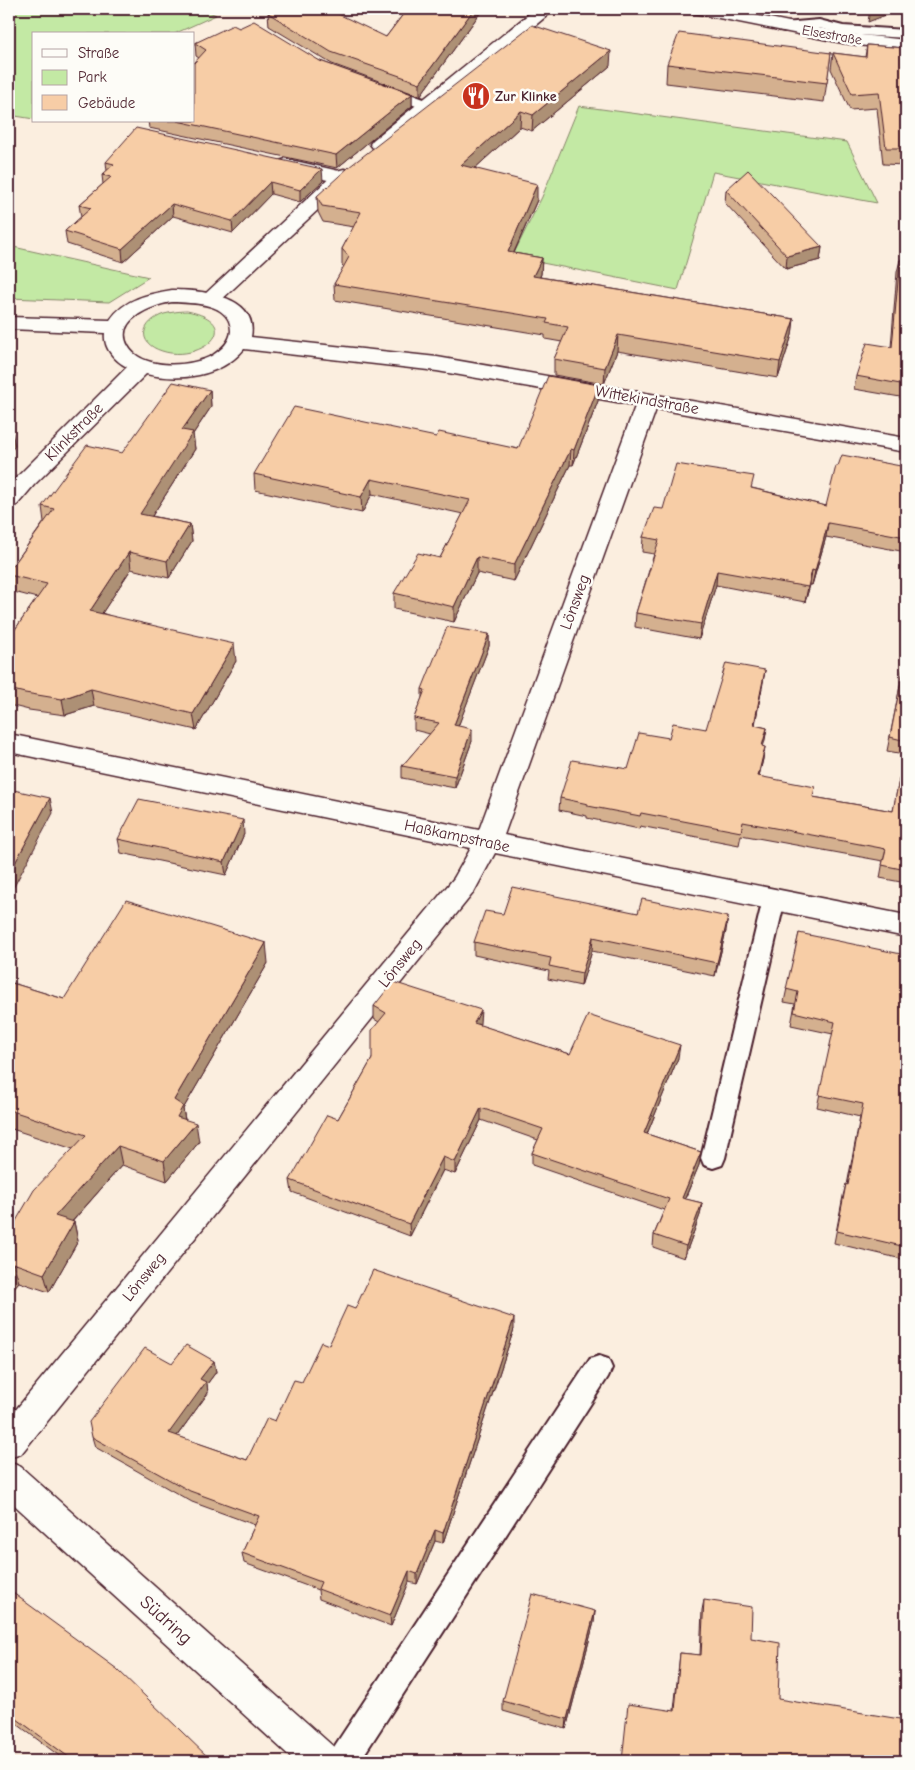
<svg xmlns="http://www.w3.org/2000/svg" width="915" height="1770" font-family="'Comic Neue',sans-serif">
<style>
.green{fill:#c3e9a4;stroke:#868468}
.lines{fill:none;stroke-linecap:round;stroke-linejoin:round}
.service-casing{stroke:#4a1f2b;stroke-width:4}
.minor-casing{stroke:#4a1f2b;stroke-width:3}
.tertiary-casing{stroke:#4a1f2b;stroke-width:3}
.secondary-casing{stroke:#4a1f2b;stroke-width:3}
.service{fill:#fdfcf7;fill-rule:evenodd}
.minor{fill:#fdfcf7;fill-rule:evenodd}
.tertiary{fill:#fdfcf7;fill-rule:evenodd}
.secondary{fill:#fdfcf7;fill-rule:evenodd}
.wall{fill:#d4b08f;stroke:#4a1f2b}
.shaded-wall{fill:#ad9074;stroke:#4a1f2b}
.building{fill:#f7cda6;stroke:#4a1f2b}
.labels{text-anchor:middle;dominant-baseline:central;stroke-width:5;stroke-linejoin:round;paint-order:stroke}
.far-street-label{font-size:14px;fill:#4a1f2b;stroke:#fdfcf7}
.far-poi-label{font-size:14px;font-weight:bold;fill:#4a1f2b;stroke:#fdfcf7;text-anchor:start}
.street-label{font-size:16px;fill:#4a1f2b;stroke:#fdfcf7}
.near-street-label{font-size:19px;fill:#4a1f2b;stroke:#fdfcf7}
</style>
<rect width="100%" height="100%" fill="#fbeedf"/>
<filter id="ink" filterUnits="userSpaceOnUse"><feTurbulence type="fractalNoise" baseFrequency=".02" numOctaves="2"/><feDisplacementMap in="SourceGraphic" scale="10" xChannelSelector="R" yChannelSelector="G"/><feConvolveMatrix kernelMatrix="1 2 1 2 8 2 1 2 1" color-interpolation-filters="sRGB"/></filter>
<g filter="url(#ink)">
<!-- green -->
<path class="green" d="M9 9H203L216 15 174 34H34V119L9 115Z
M579 106 847 142 877 203 713 172 678 290 512 257 542 197Z
M9 246 149 277 109 302 9 298Z
M187 311C248 323 201 364 162 351 136 343 141 322 164 314 172 312 180 311 187 311Z"/>
<g class="lines">
<defs>
<path id="service" d="M819 20 843 26 906 30V38L843 34 819 28 784 31 779 30 777 27 779 24 784 23Z
M383 84 432 102 435 105 432 108 427 110 378 92 375 89 378 86Z
M774 890 782 893 785 899 725 1158 722 1165 713 1168 704 1165 701 1158 763 899 766 893Z
M599 1356 608 1359 612 1368 608 1377 360 1761H328L332 1750 590 1359Z"/>
<path id="minor" d="M286 159 348 173 351 177 348 181 341 183 279 169 276 165 279 161Z
M648 394 656 396 659 401 504 835 906 915V937L495 853 474 892 21 1454 9 1458V1418L454 878 471 848 9 752V734L479 830 637 401 640 396Z
M9 1462 21 1467 335 1748 340 1761H295L9 1500Z"/>
<path id="tertiary" d="M535 9H555L387 148 380 150 373 148 370 144 373 140Z
M690 9H725L843 33 906 40V51L843 43 699 14 693 13Z
M344 169 351 171 354 175 351 179 218 303 211 305 204 303 200 299 204 295 337 171Z"/>
<path id="secondary" d="M172 290C200 290 259 295 251 337L437 357 906 438V452L437 371 244 349C221 377 179 382 146 374L34 485 17 505 9 507V485L127 367C115 361 103 348 105 333L9 329V317L110 320C124 299 148 294 172 290ZM172 302C192 303 231 302 231 331 230 342 222 349 213 355 193 367 142 371 128 346 113 320 153 305 172 302Z"/>
</defs>
<!-- service casing -->
<use href="#service" class="service-casing"/>
<!-- minor casing -->
<use href="#minor" class="minor-casing"/>
<!-- tertiary casing -->
<use href="#tertiary" class="tertiary-casing"/>
<!-- secondary casing -->
<use href="#secondary" class="secondary-casing"/>
<!-- service -->
<use href="#service" class="service"/>
<!-- minor -->
<use href="#minor" class="minor"/>
<!-- tertiary -->
<use href="#tertiary" class="tertiary"/>
<!-- secondary -->
<use href="#secondary" class="secondary"/>
</g>
<!-- wall -->
<path class="wall" d="M407 9H483L420 96 332 64 269 26 268 13 386 37Z
M239 28 320 61 412 94V106L337 168 149 128 148 121H194L199 58 196 56 195 43Z
M867 45 906 48V165L883 164 877 108 850 110 831 69 833 53 865 57Z
M831 53 824 102 666 83 667 64Z
M610 66 532 131 520 127 475 168 537 200 514 253 542 258 541 274 540 277 794 319 792 335 778 378 617 351 604 384 554 375V359L562 342 545 339V335L335 300 334 284 344 267 342 265V249L354 227 323 222 318 212 317 196Z
M106 162 323 181 300 202 271 194 233 233 173 216 123 262 67 244 65 231 81 217 79 205 103 184 102 175 107 171Z
M726 190 822 247 820 260 786 269 725 203Z
M900 260H906V398L854 389 856 376 891 347 897 272Z
M210 390 211 407 193 434 195 449 152 516 190 524 192 541 169 578 131 569 102 613 236 661 196 730 94 706 65 715 29 710 9 705V638L37 598 10 591 9 587V571L44 522 42 506 122 453Z
M598 401 573 465H570L514 581 477 573 454 622 394 609V593L440 558 463 514 372 494 362 513 255 490 254 474 436 437 518 449Z
M906 467V552L826 537 812 585H810L805 602 716 585 699 639 635 627 636 613 654 554 642 552 643 537 663 509 752 488 826 506Z
M489 634V646L458 726 472 741 455 788 402 778V766L430 734 414 730V718L422 698V689Z
M904 666H906V883L880 878 883 861 741 835 739 845 640 826 639 829 587 818V816L559 810 560 798 628 769 669 738 706 729 765 670 755 725 767 728 763 746V759L759 776 813 797 893 811 904 754 887 751Z
M244 834 226 875 121 853 118 839Z
M638 913 726 931 715 976 592 951 581 986 548 979 549 971 474 955V942L503 914Z
M799 933 901 1154 904 1159 906 1160V1260L834 1243 843 1196 846 1184 847 1185 860 1117 817 1107 833 1034 791 1025 795 1004 784 1002Z
M268 963 183 1109 185 1119 199 1142 167 1181 122 1165 72 1222H74L78 1241 49 1292 19 1282 9 1293V1233L73 1149 9 1128V982L64 999Z
M374 1006 480 1023 479 1025 570 1054 678 1058 647 1134 701 1152 699 1165 685 1199 702 1203 700 1215 684 1258 653 1247 654 1235 664 1210 532 1165V1153L538 1140 481 1120 455 1174 443 1170 410 1236 292 1192 290 1180 338 1119 372 1059 379 1022 374 1019Z
M355 1309 514 1329 443 1543 435 1541 417 1584 409 1582 391 1626 319 1599 318 1590 244 1563 242 1553 255 1525 192 1502 95 1447 92 1437 172 1363 214 1361 216 1372 207 1384 208 1393 177 1436 247 1460Z
M704 1600 751 1638 778 1699 674 1710 679 1663 680 1653 700 1655 702 1610Z
M9 1605 212 1761H66L9 1718Z
M595 1611 594 1622 566 1729 503 1711V1701Z"/>
<!-- shaded-wall -->
<path class="shaded-wall" d="M474 9H483L420 96V83Z
M870 9H901L868 22Z
M611 51 610 66 532 131 533 115Z
M412 94V106L337 168 336 155Z
M521 111 520 127 461 181V165Z
M322 169 323 181 300 202V190Z
M270 182 271 194 233 233 232 221Z
M537 184V200L507 268 508 252Z
M172 204 173 216 123 262 122 249Z
M822 247 820 260 786 269 787 256Z
M542 258 541 274 533 292V276Z
M794 319 792 335 778 378 780 362Z
M618 335 617 351 604 384 605 368Z
M599 385 598 401 573 465 574 450Z
M210 390 211 407 193 434 195 449 143 530 140 514 182 430Z
M12 432 15 446 9 453V437Z
M571 449 570 465 514 581V565Z
M371 479 372 494 362 513 361 497Z
M828 523 826 537 812 585 815 571Z
M190 524 192 541 169 578 167 561Z
M129 552 131 569 93 627 90 611Z
M477 557V573L454 622V607Z
M812 570 810 585 805 602 808 587Z
M717 571 716 585 699 639 701 624Z
M489 634V646L454 737V725Z
M234 644 236 661 196 730 193 714Z
M765 670 763 683 752 738 754 725Z
M91 689 94 706 65 715 62 699Z
M767 728 765 740 760 758 762 746Z
M472 729V741L455 788V776Z
M765 747 763 759 756 789 758 776Z
M50 798 53 813 9 896V874Z
M243 820 244 834 226 875 224 862Z
M728 917 726 931 715 976 717 963Z
M593 937 592 951 581 986 582 973Z
M266 943 268 963 183 1109 186 1126 180 1136 174 1100Z
M481 1010 480 1023 474 1036V1023Z
M680 1045 678 1058 642 1146 644 1133Z
M481 1108V1120L455 1174V1162Z
M196 1123 199 1142 167 1181 164 1161Z
M118 1146 122 1165 60 1235 55 1216Z
M701 1152 699 1165 680 1210 682 1198Z
M443 1157V1170L410 1236 409 1224Z
M702 1203 700 1215 684 1258 686 1246Z
M74 1222 78 1241 49 1292 44 1274Z
M13 1263 19 1282 9 1293V1268Z
M514 1318V1329L443 1543V1533Z
M214 1361 216 1372 207 1384 208 1393 171 1444 169 1433 200 1379Z
M435 1530V1541L417 1584V1574Z
M409 1571V1582L391 1626 390 1616Z
M595 1611 594 1622 566 1729 567 1719Z"/>
<!-- building -->
<path class="building" d="M278 9H328L386 37 407 9H474L420 83 331 52 268 13Z
M254 21 320 61 412 94 336 155 177 121H194V63L206 50 195 43 233 25 239 28Z
M532 25 611 51 533 115 521 111 461 165 537 184 508 252 542 258 533 276 794 319 780 362 618 335 605 368 554 359 568 327 546 323 548 319 334 284 349 257 342 249 361 212 322 206 317 196 349 167Z
M679 33 831 53 827 83 667 64Z
M867 45 906 48V148H886L879 92 852 94 833 53 866 57Z
M136 128 322 169 300 190 270 182 232 221 172 204 122 249 65 231 91 208 79 205 111 177 102 175 114 164 106 162Z
M748 170 822 247 787 256 726 190Z
M900 260H906V385L856 376 867 343 892 347Z
M548 376 599 385 574 450 571 449 514 565 477 557 454 607 394 593 418 553 440 558 470 500 371 479 361 497 254 474 294 407 436 437 439 432 518 449Z
M173 382 210 390 182 430 193 432 140 514 190 524 167 561 129 552 90 611 234 644 193 714 91 689 62 699 25 693 9 689V638L47 584 9 575V571L54 509 42 506 87 445 122 453Z
M9 432H12L9 437Z
M842 455 906 467V537L828 523 815 571 812 570 808 587 717 571 701 624 636 613 659 540 643 537 654 508 663 509 676 464 754 476 751 488 826 506 836 466H838Z
M447 627 489 634 454 725 472 729 455 776 402 766 439 723 414 718 425 690 422 689Z
M726 663 765 670 754 725 767 728 762 746 765 747 758 776 815 787 813 797 893 811 904 754H906V870L882 865 886 849 743 822 741 832 641 813 640 816 588 806V804L560 798 572 760 628 769 639 733 669 738 673 723 706 729Z
M904 666H906V741L890 737Z
M9 789 50 798 9 874Z
M139 799 243 820 224 862 118 839Z
M512 887 638 913 642 899 728 917 717 963 593 937 582 973 549 966 551 958 474 942 485 911 503 914Z
M126 900 266 943 174 1100 183 1106 177 1117 196 1123 164 1161 118 1146 55 1216 74 1222 44 1274 13 1263 9 1268V1233L34 1190 86 1135 9 1110V982L64 999Z
M799 933 906 955V1125L901 1154 905 1155 904 1159 906 1160V1247L837 1231 846 1184 848 1185 863 1104 819 1095 835 1022 794 1012 798 992 786 989Z
M393 982 481 1010 474 1023 570 1054 588 1015 680 1045 644 1133 701 1152 682 1198 702 1203 686 1246 654 1235 669 1199 532 1153 543 1129 481 1108 455 1162 443 1157 409 1224 290 1180 327 1115 338 1119 372 1059V1030L386 1013 374 1006Z
M373 1270 514 1318 443 1533 435 1530 417 1574 409 1571 390 1616 318 1589 321 1582 242 1553 259 1516 190 1491 92 1437 89 1422 145 1348 172 1363 186 1345 214 1361 200 1379 206 1382 169 1433 247 1460 267 1418 275 1421 294 1380 302 1382 321 1342 329 1345 347 1306 355 1309Z
M13 1593 117 1669 212 1761H74L9 1713V1605Z
M532 1594 595 1611 567 1719 503 1701Z
M704 1600 752 1607 751 1638 780 1643 778 1699 906 1720V1761H622L628 1704 675 1711 680 1653 701 1655Z"/>
</g>
<!-- icons -->
<defs>
<symbol id="restaurant-disc" viewBox="-11 -11 22 22"><circle r="9.5" fill="#c8321e" stroke="#fdfcf7"/><path d="M-5-6h1v4h1v-4h1v4h1v-4h1v5L-1.5 .5V6h-2V.5L-5-1ZM5-6V6H3V1.5H1.5Q1.5-4 5-6Z" fill="#fff"/></symbol>
</defs>
<g fill-rule="evenodd">
<use href="#restaurant-disc" x="460" y="80" width="32" height="32"/>
</g>
<g class="labels">
<!-- far-street labels -->
<g class="far-street-label">
<text transform="translate(832 35) rotate(10)">Elsestraße</text>
</g>
<!-- far-poi labels -->
<g class="far-poi-label">
<text x="495" y="96">Zur Klinke</text>
</g>
<!-- street labels -->
<g class="street-label">
<text transform="translate(647 400) rotate(10)">Wittekindstraße</text>
<text transform="translate(74 432) rotate(-45)">Klinkstraße</text>
<text transform="translate(575 602) rotate(-70)">Lönsweg</text>
<text transform="translate(457 836) rotate(12)">Haßkampstraße</text>
<text transform="translate(400 963) rotate(-51)">Lönsweg</text>
<text transform="translate(144 1277) rotate(-51)">Lönsweg</text>
</g>
<!-- near-street labels -->
<g class="near-street-label">
<text transform="translate(166 1620) rotate(42)">Südring</text>
</g>
</g>
<!-- margin -->
<rect width="915" height="1770" fill="none" stroke="#fdfcf7" stroke-width="30"/>
<rect x="15" y="15" width="885" height="1740" fill="none" stroke="#4a1f2b" stroke-width="2" filter="url(#ink)"/>
<!-- legend -->
<rect x="32" y="32" width="162" height="90" fill="#fdfcf7" stroke="#b5a4a5"/>
<rect x="42" y="49" width="25" height="8" fill="#fdfcf7" stroke="#b5a4a5"/>
<text x="78" y="58" font-size="15" fill="#4a1f2b">Straße</text>
<rect x="42" y="70" width="25" height="15" fill="#c3e9a4" stroke="#b5a4a5"/>
<text x="78" y="82" font-size="15" fill="#4a1f2b">Park</text>
<rect x="42" y="95" width="25" height="15" fill="#f7cda6" stroke="#b5a4a5"/>
<text x="78" y="108" font-size="15" fill="#4a1f2b">Gebäude</text>
</svg>
